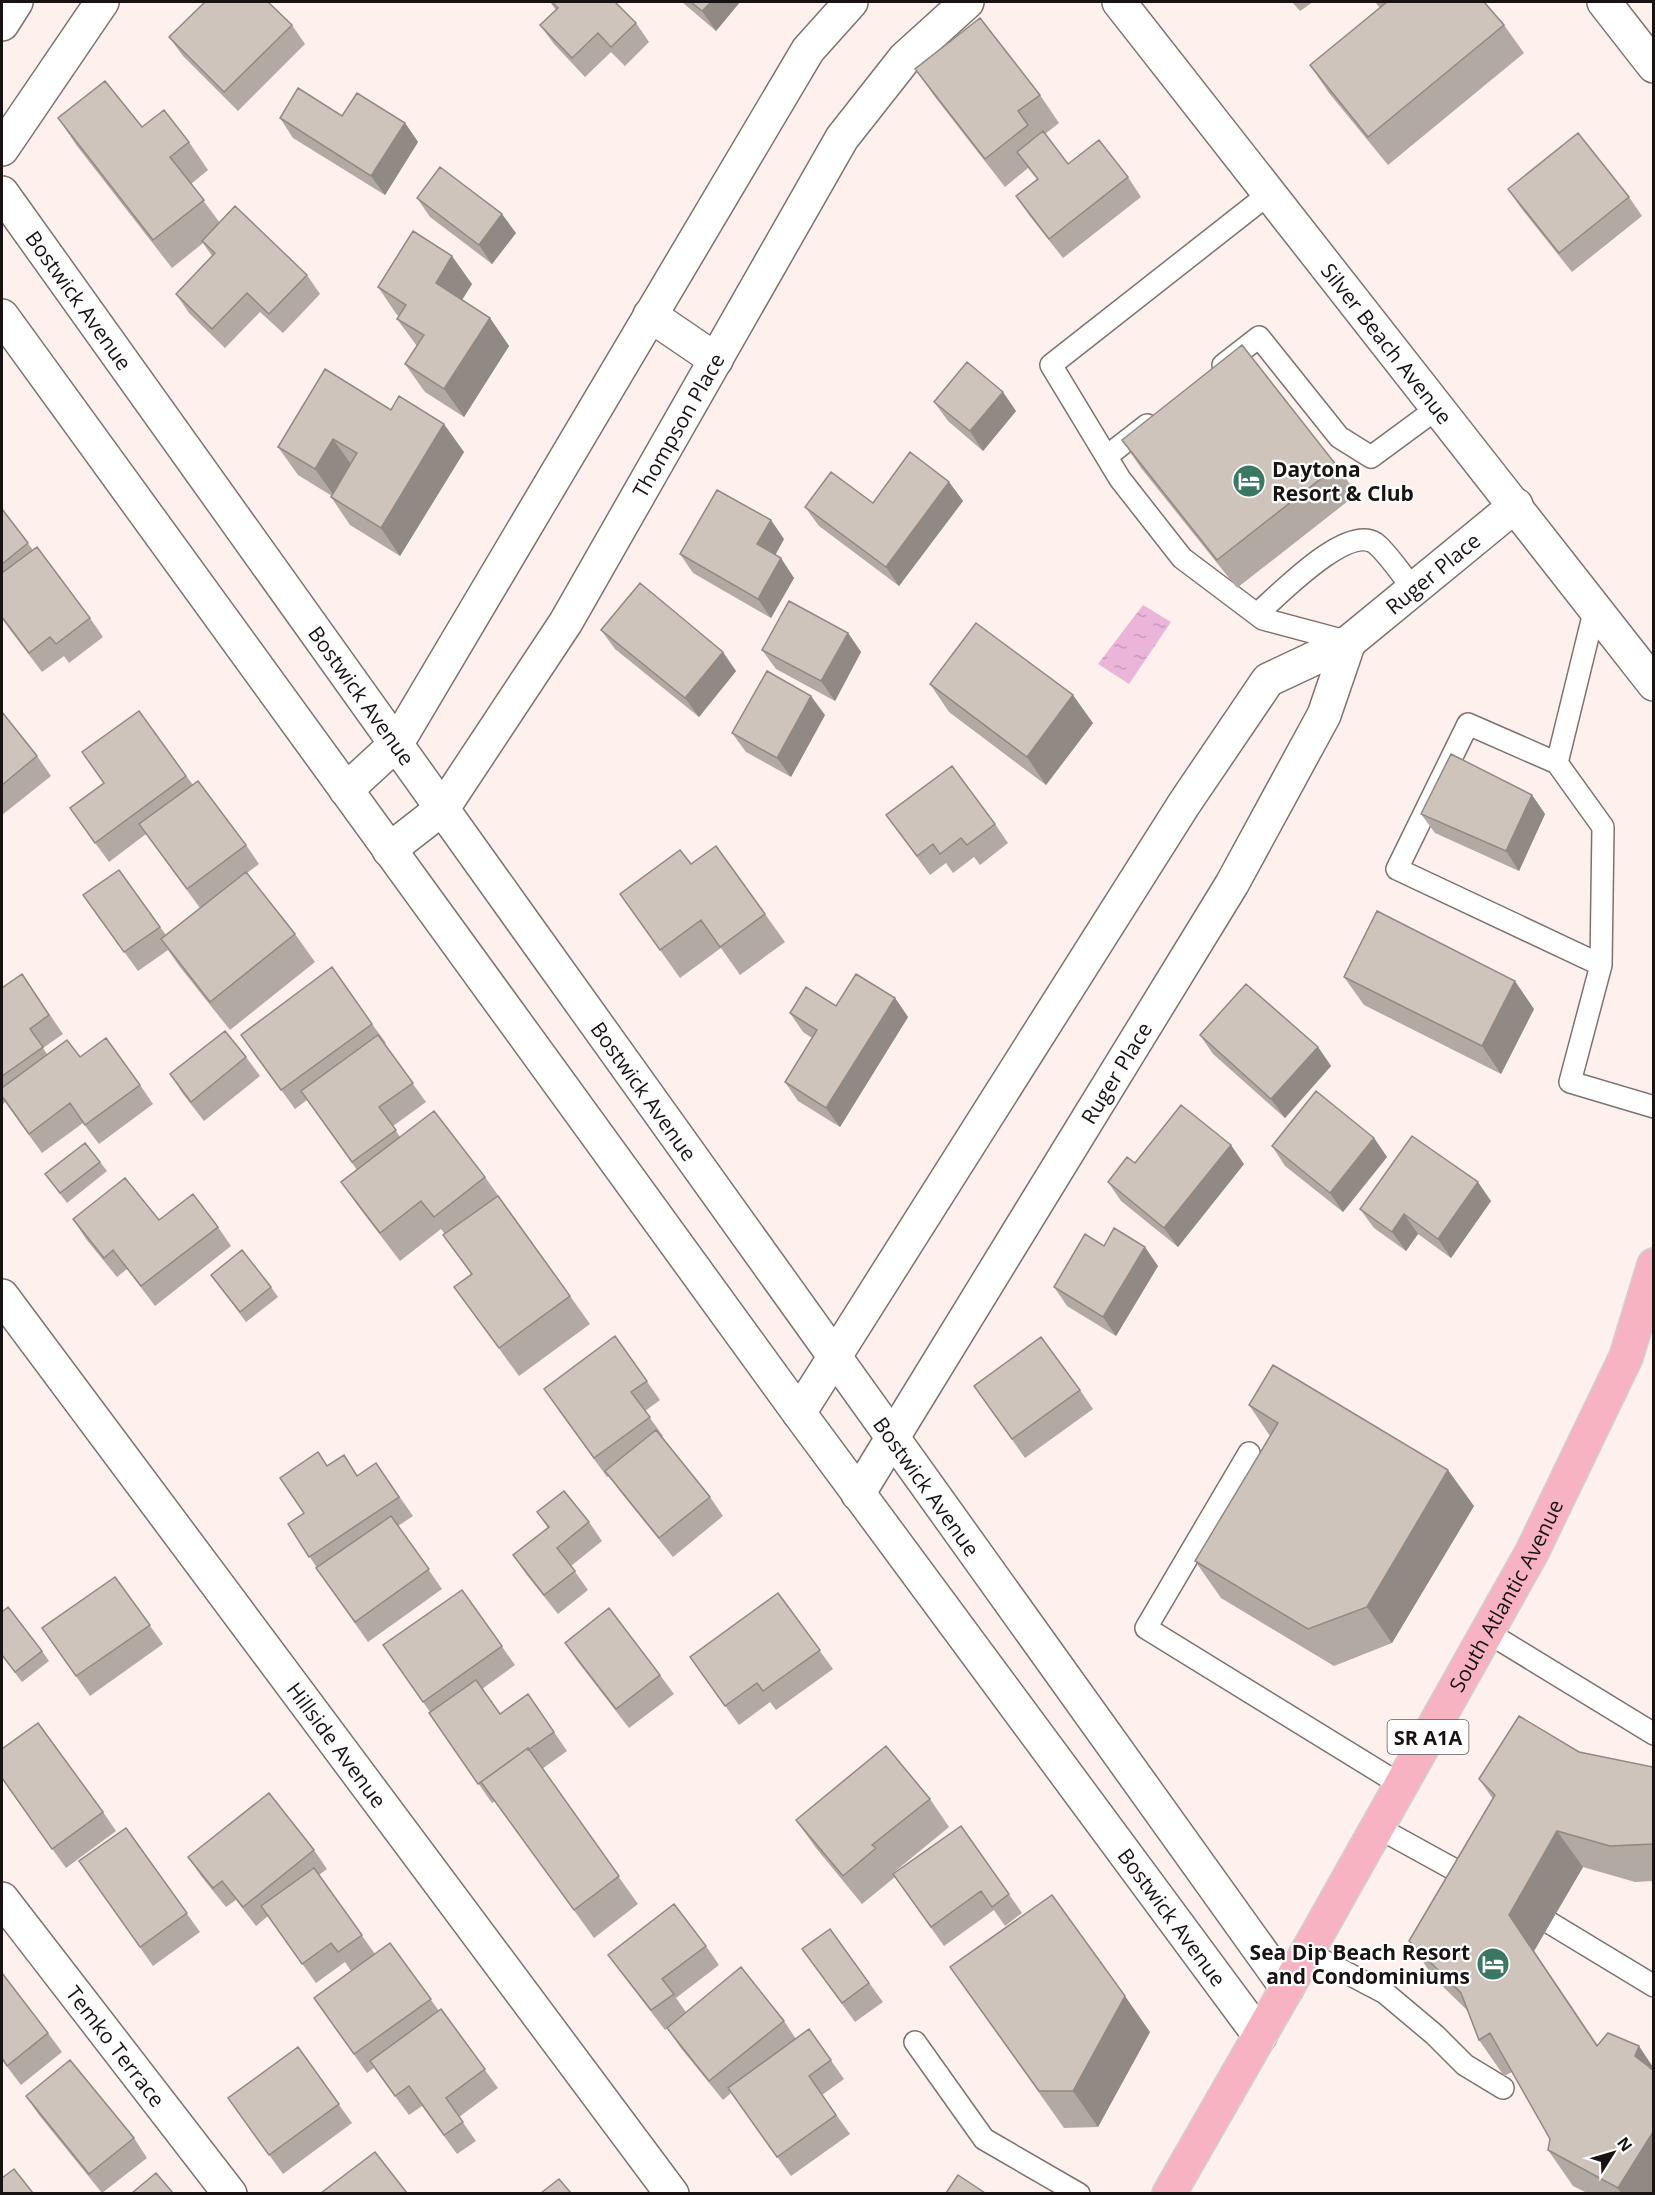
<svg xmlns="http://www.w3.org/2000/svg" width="1655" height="2195" font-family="'Open Sans',sans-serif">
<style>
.water{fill:url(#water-ripples)}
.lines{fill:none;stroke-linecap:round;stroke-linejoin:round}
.service-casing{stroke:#7e726f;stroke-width:24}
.minor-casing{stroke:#7e726f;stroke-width:36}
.tertiary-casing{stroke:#7e726f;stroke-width:36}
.primary-casing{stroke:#d1d0d0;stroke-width:36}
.service{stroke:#fff;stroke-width:21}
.minor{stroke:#fff;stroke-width:33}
.tertiary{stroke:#fff;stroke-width:33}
.primary{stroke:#f8b3c2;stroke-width:33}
.wall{fill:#b1a9a2}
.shaded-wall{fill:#908984}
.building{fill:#cec4bc;stroke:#908984;stroke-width:1.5}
.labels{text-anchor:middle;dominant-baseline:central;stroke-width:4.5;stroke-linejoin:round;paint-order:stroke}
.shield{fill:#fff;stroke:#5d5a59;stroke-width:1.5}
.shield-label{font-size:20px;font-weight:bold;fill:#181312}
.street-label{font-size:21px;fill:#181312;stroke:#fff}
.poi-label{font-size:21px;font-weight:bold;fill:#181312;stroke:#fff;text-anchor:start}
</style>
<defs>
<pattern id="water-ripples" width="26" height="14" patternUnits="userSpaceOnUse" patternTransform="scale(1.5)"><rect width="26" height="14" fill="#eab5d8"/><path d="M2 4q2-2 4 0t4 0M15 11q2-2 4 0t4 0" fill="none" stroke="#c89bb8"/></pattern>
</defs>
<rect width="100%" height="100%" fill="#fef0ed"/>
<!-- water -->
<path class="water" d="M1143 605 1171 622 1129 684 1098 664Z"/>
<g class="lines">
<defs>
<path id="service" d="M1270 193 1051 365 1120 479 1182 558 1263 619 1349 642
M1223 365 1259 337 1339 437 1371 457 1439 407
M1107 456 1147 425
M1595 608 1557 763 1468 724 1397 869 1601 965
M1257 614C1278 596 1346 524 1375 543 1387 552 1403 577 1414 589
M1557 763 1603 827 1601 965 1570 1082 1654 1107
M1249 1453 1146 1628 1401 1785
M1487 1632 1654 1734
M1377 1827 1477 1882
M1550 1923 1654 1986
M1307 1952 1385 1993 1435 2035 1465 2065 1503 2088
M915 2042 984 2139 1079 2194"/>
<g id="minor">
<path d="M1604 2 1654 66"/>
<path d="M2 24 16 2"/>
<path d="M2 149 102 2"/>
<path id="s1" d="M2 193C431 791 856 1391 1287 1988"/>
<path d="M650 315 716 360"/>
<path id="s2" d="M2 316 799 1413 1260 2036"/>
<path d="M346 790 397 743 808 50 851 2"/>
<path id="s3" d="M389 850 443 808 566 622 842 138 905 58 967 2"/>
<path id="s4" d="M2 1296 672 2194"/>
<path id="s5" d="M799 1413 1184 804 1268 680 1349 642 1516 505"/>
<path id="s6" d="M858 1494 1232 884 1324 715 1349 642"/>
<path id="s7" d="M2 1899 230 2194"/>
</g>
<g id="tertiary">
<path id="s8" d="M1119 2 1654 684"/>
</g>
<g id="primary">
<path id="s9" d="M1169 2194 1287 1988 1532 1552 1626 1357 1654 1265"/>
</g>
</defs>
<!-- service casing -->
<use href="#service" class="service-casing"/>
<!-- minor casing -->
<use href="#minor" class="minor-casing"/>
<!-- tertiary casing -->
<use href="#tertiary" class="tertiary-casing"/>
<!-- primary casing -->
<use href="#primary" class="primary-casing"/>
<!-- service -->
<use href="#service" class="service"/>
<!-- minor -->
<use href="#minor" class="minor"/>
<!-- tertiary -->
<use href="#tertiary" class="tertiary"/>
<!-- primary -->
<use href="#primary" class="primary"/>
</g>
<!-- wall -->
<path class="wall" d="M550 2H615L636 23 649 42 625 66 611 52 585 77 554 44 540 25 556 10Z
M682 2H740L716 31Z
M1292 2H1313L1300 11Z
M1375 2H1484L1504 25 1524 53 1388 165 1329 93 1310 65 1380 8Z
M292 25 305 44 238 111 183 56 169 37Z
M915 69 1040 95 1059 123 1045 134 1068 164 1128 177 1141 197 1063 258 1029 215 1016 196 1037 179 1028 168 1005 187 935 97Z
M342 116 405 123 418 142 385 195 293 138 280 118Z
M58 118 142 127 189 142 208 170 191 184 220 223 307 275 320 294 283 333 260 312 225 348 189 313 176 294 212 256 203 243 172 268 77 146Z
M1508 189 1629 197 1642 216 1572 272 1521 208Z
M417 198 516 233 492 264 430 217Z
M472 284 462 300 490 318 509 346 464 417 425 392 405 364 417 346 397 319 399 316 397 315 378 287Z
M934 402 1016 411 983 451 948 421Z
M391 410 464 452 400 556 350 525 331 497 332 496 298 475 278 447Z
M1122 440 1337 466 1357 494 1237 588 1141 468Z
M949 482 963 501 899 586 819 526 805 507 873 503Z
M2 509 33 550 90 618 103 637 69 663 64 656 42 672 2 619Z
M784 539 775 555 794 578 771 618 693 573 680 554Z
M601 630 736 671 699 717 615 649Z
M848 633 861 652 835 701 776 669 762 650Z
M930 684 1093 723 1046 785 949 712Z
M139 711 193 785 246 845 259 864 247 873 295 934 315 962 230 1030 180 967 168 950 138 971 83 895 119 870 166 935 200 908 146 834 109 862 70 808 104 783Z
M2 712 37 756 51 776 2 815Z
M825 715 791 777 746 752 732 733Z
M1532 795 1545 814 1519 871 1435 833 1421 814Z
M886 815 995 824 1008 843 980 865 974 857 953 873 946 863 930 875Z
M691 864 765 914 785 942 740 975 721 948 680 978 620 894Z
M22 974 63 1034 43 1048 47 1054 80 1057 140 1085 153 1104 99 1144 83 1123 42 1153 5 1102 2 1105V988Z
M1344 977 1534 1009 1501 1074 1364 1005Z
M895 998 908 1017 840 1127 798 1101 785 1082 812 1038 803 1032 790 1013Z
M372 1024 386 1043 384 1044 426 1102 393 1126 400 1137 485 1177 590 1324 519 1376 454 1287 471 1274 443 1235 445 1234 441 1229 400 1261 361 1210 341 1182 357 1170 307 1100 295 1109 241 1035Z
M1200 1035 1318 1047 1331 1066 1285 1118 1213 1054Z
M246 1057 260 1076 204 1121 183 1094 170 1074Z
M1374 1138 1387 1157 1343 1212 1285 1166 1272 1146Z
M100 1162 107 1171 67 1203 45 1174Z
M1135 1163 1244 1164 1178 1247 1121 1201 1108 1182Z
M1491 1201 1451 1258 1418 1234 1406 1251 1374 1228 1360 1209Z
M73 1219 159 1220 218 1227 231 1246 155 1306 127 1269 117 1277 86 1239Z
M1104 1246 1158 1266 1116 1336 1067 1306 1054 1287Z
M211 1275 271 1287 278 1297 246 1322Z
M615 1336 660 1400 645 1411 663 1436 662 1437 710 1497 723 1516 673 1557 619 1490 609 1476 607 1477 557 1408Z
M974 1386 1080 1390 1093 1409 1025 1458Z
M1249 1405 1474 1506 1392 1643 1334 1666 1221 1598 1195 1561 1270 1436Z
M376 1463 413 1516 398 1526 442 1589 368 1642 316 1568H317L288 1524 304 1513 327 1466 358 1475Z
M537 1512 589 1522 602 1541 571 1566 588 1590 558 1614 526 1574 513 1555 548 1528Z
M115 1577 163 1644 90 1696 42 1628Z
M462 1590 515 1665 482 1689 500 1714 528 1694 567 1751 542 1769 638 1904 594 1938 495 1801 492 1803 429 1713 430 1712 383 1645Z
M778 1593 833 1669 776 1710 770 1702 739 1725 690 1657Z
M2 1612 42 1651 49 1661 22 1682 2 1656Z
M565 1643 660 1675 674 1694 629 1728 578 1662Z
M1579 1752 1653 1767V1881L1635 1882 1583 1867 1534 1951 1598 2046 1653 2193H1587L1573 2186 1548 2150 1550 2139 1512 2072 1504 2076 1479 2040 1468 2011 1434 1978 1409 1941 1493 1799 1479 1779Z
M2 1779 103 1812 116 1831 66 1868Z
M930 1799 949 1827 893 1873V1874L961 1826 1022 1913 1005 1926 994 1910 944 1946 895 1877 862 1904 816 1848 796 1820Z
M126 1828 200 1932 153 1966 79 1861Z
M314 1850 327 1869 319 1875 375 1954 390 1943 439 2011 441 2009 498 2088 459 2117 476 2141 457 2154 422 2106 409 2115 374 2068 367 2073 314 1998 351 1971 345 1962 316 1983 268 1916 256 1926 236 1900 226 1907 201 1876 188 1857Z
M830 1929 883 2002 855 2022 802 1949Z
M706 1946 719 1965 676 1998 686 2012 784 2021 796 2039 809 2029 844 2079 822 2095 850 2134 791 2176 731 2093 723 2100 680 2047 667 2028 665 2030 622 1974 608 1955Z
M950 1967 1150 2032 1098 2127 1064 2128Z
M2 1973 48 2033 62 2052 21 2085 2 2060Z
M298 2047 352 2123 283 2174 228 2098Z
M26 2096 134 2138 147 2158 102 2193 39 2115Z"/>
<!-- shaded-wall -->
<path class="shaded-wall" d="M711 2H740L716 31 702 11Z
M405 123 418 142 385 195 371 176Z
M502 214 516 233 492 264 479 245Z
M452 256 472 284 455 311 436 283Z
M490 318 509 346 464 417 444 389Z
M1003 392 1016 411 983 451 970 431Z
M444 424 464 452 400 556 381 528Z
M333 439 353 467 335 497 315 469Z
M949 482 963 501 899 586 886 567Z
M771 520 784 539 771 563 757 544Z
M781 558 794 578 771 618 758 599Z
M848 633 861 652 835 701 821 681Z
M723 652 736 671 699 717 685 698Z
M1073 695 1093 723 1046 785 1027 757Z
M811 696 825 715 791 777 777 758Z
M1532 795 1545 814 1519 871 1506 851Z
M1515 981 1534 1009 1501 1074 1482 1046Z
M895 998 908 1017 840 1127 826 1108Z
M1318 1047 1331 1066 1285 1118 1271 1099Z
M1374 1138 1387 1157 1343 1212 1330 1193Z
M1231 1145 1244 1164 1178 1247 1164 1228Z
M1478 1182 1491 1201 1451 1258 1438 1239Z
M1404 1214 1418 1234 1406 1251 1392 1232Z
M1145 1247 1158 1266 1116 1336 1103 1317Z
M1448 1470 1474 1506 1392 1643 1367 1607Z
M1557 1831 1583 1867 1534 1951 1623 2082 1509 1915Z
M1125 1996 1150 2032 1098 2127 1073 2091Z
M1639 2046 1653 2067V2082L1635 2056Z
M1653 2132V2193H1621L1618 2188Z"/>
<!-- building -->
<path class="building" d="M205 2H268L292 25 224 92 169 37Z
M552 2H615L636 23 611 47 598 33 572 58 540 25 558 8Z
M691 2H711L702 11Z
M1387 2H1484L1504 25 1368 137 1310 65Z
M980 18 1040 95 1018 111 1028 125 985 159 915 69Z
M105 81 142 127 164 110 189 142 170 157 204 200 153 240 58 118Z
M298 88 342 116 357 93 405 123 371 176 280 118Z
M1043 131 1068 164 1099 140 1128 177 1049 239 1016 196 1038 179 1017 152Z
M1578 133 1629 197 1559 253 1508 189Z
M440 167 502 214 479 245 417 198Z
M235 206 307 275 269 314 247 293 212 329 176 294 215 253 202 241Z
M413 231 452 256 436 283 490 318 444 389 405 364 424 335 397 319 406 305 378 287Z
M1242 345 1337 466 1217 560 1122 440Z
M967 362 1003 392 970 431 934 402Z
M325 369 391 410 399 396 444 424 381 528 331 497 357 453 333 439 315 469 278 447Z
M910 452 949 482 886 567 805 507 831 472 873 503Z
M717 490 771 520 757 544 781 558 758 599 680 554Z
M2 509 28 543 2 564Z
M37 547 90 618 56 644 50 637 29 653 2 617V573Z
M640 583 723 652 685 698 601 630Z
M789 601 848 633 821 681 762 650Z
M976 623 1073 695 1027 757 930 684Z
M767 671 811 696 777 758 732 733Z
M139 711 186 776 95 843 70 808 104 783 82 752Z
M2 712 37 756 2 785Z
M1451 754 1532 795 1506 851 1421 814Z
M952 766 995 824 967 845 961 838 940 854 933 844 917 856 886 815Z
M198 781 246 845 187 889 139 824Z
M716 846 765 914 720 947 701 920 660 950 620 894 680 850 691 864Z
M119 870 160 927 124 952 83 895Z
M246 872 295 934 210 1002 161 939Z
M1377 911 1515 981 1482 1046 1344 977Z
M332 967 372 1024 281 1090 241 1035Z
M22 974 49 1015 30 1029 43 1047 2 1076V988Z
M856 974 895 998 826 1108 785 1082 817 1030 790 1013 806 987 836 1006Z
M1246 984 1318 1047 1271 1099 1200 1035Z
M225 1031 246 1057 191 1102 170 1074Z
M378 1035 413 1083 379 1107 396 1130 352 1162 301 1091Z
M106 1038 140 1085 85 1125 70 1103 29 1134 2 1096V1088L67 1040 80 1057Z
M1316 1091 1374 1138 1330 1193 1272 1146Z
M1181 1105 1231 1145 1164 1228 1108 1182 1127 1157 1135 1163Z
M434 1111 485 1177 434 1217 421 1201 380 1233 341 1182Z
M1412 1136 1478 1182 1438 1239 1404 1214 1392 1232 1360 1209Z
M85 1143 100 1162 60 1193 45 1174Z
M125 1178 159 1220 193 1194 218 1227 141 1286 113 1250 104 1258 73 1219Z
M498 1196 570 1296 499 1348 454 1287 472 1274 443 1235Z
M1114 1228 1145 1247 1103 1317 1054 1287 1085 1234 1104 1246Z
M242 1250 271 1287 240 1312 211 1275Z
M615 1336 647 1381 631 1392 650 1417 594 1458 544 1389Z
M1041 1337 1080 1390 1012 1439 974 1386Z
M1273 1365 1448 1470 1367 1607 1308 1629 1195 1561 1278 1423 1249 1405Z
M656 1430 710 1497 659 1538 605 1471Z
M318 1452 327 1466 344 1455 357 1476 376 1463 399 1497 309 1557 288 1524 304 1513 280 1478Z
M564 1491 589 1522 557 1548 575 1571 544 1595 513 1555 549 1527 537 1512Z
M391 1516 429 1569 355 1622 316 1568Z
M115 1577 150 1625 76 1676 42 1628Z
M462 1590 502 1646 423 1702 383 1645Z
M778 1593 820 1650 763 1691 757 1683 725 1706 690 1657Z
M8 1607 42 1651 15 1672 2 1655V1612Z
M609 1608 660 1675 616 1709 565 1643Z
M476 1680 500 1714 528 1694 554 1732 528 1750V1748L478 1784 429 1713Z
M1519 1716 1579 1752 1653 1767V1844L1610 1846 1557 1831 1509 1915 1597 2046 1608 2033 1639 2046 1635 2056 1653 2070V2132L1618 2188 1548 2150 1550 2139 1490 2033 1479 2040 1461 1993 1409 1941 1495 1795 1479 1779Z
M38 1723 103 1812 52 1849 2 1778V1749Z
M886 1746 930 1799 872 1845 876 1848 843 1876 796 1820Z
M528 1748 619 1876 574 1910 481 1782Z
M269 1793 314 1850 243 1907 222 1881 213 1888 188 1857Z
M961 1826 1009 1894 992 1907 981 1891 931 1927 893 1874Z
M126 1828 187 1913 140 1947 79 1861Z
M314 1868 362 1935 338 1952 331 1943 302 1964 261 1906Z
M1052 1895 1125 1996 1073 2091H1039L950 1967Z
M674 1904 706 1946 662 1979 674 1994 651 2010 608 1955Z
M830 1929 869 1983 842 2003 802 1949Z
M390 1943 431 1999 354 2054 314 1998Z
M741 1967 784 2021 709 2081 667 2028Z
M2 1973 48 2033 7 2066 2 2058Z
M441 2009 485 2069 446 2098 463 2122 444 2135 409 2086 395 2096 370 2061Z
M809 2029 831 2060 809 2076 836 2115 777 2157 728 2088Z
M298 2047 339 2104 269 2155 228 2098Z
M70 2060 134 2138 89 2174 26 2096Z
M375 2152 407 2193H321Z
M14 2169 33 2193H2V2178Z
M156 2173 173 2193H132Z
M958 2175 985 2193H946Z
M559 2179 571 2193H541Z"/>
<!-- icons -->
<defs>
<symbol id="hotel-disc" viewBox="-11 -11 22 22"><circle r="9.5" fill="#3b7863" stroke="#fff"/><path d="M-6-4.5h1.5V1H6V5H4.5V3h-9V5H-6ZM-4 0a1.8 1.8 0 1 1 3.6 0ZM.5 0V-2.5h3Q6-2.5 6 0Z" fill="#fff"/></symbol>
</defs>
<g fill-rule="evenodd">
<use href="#hotel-disc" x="1230" y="462" width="38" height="38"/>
<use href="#hotel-disc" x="1474" y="1945" width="38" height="38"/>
</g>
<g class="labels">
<!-- shield labels -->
<rect class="shield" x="1387.5" y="1720" width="81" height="34" rx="4.5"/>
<g class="shield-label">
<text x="1428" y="1737">SR A1A</text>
</g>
<!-- street labels -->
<g class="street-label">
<text stroke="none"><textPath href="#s1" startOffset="132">Bostwick Avenue</textPath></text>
<text stroke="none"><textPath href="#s8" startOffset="434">Silver Beach Avenue</textPath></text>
<text stroke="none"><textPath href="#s3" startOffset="518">Thompson Place</textPath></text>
<text stroke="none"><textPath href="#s5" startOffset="1068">Ruger Place</textPath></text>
<text stroke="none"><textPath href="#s1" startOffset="618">Bostwick Avenue</textPath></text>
<text stroke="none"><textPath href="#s6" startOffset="494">Ruger Place</textPath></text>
<text stroke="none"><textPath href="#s1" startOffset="1104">Bostwick Avenue</textPath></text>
<text stroke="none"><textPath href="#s1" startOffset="1590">Bostwick Avenue</textPath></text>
<text stroke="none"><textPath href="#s9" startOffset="687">South Atlantic Avenue</textPath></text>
<text stroke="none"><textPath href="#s4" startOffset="560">Hillside Avenue</textPath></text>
<text stroke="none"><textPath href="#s2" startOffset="1983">Bostwick Avenue</textPath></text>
<text stroke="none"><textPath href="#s7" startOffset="186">Temko Terrace</textPath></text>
</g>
<!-- poi labels -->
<g class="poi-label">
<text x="1272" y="469">Daytona<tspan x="1272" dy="24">Resort &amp; Club</tspan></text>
<text x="1470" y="1952" text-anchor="end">Sea Dip Beach Resort<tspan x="1470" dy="24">and Condominiums</tspan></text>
</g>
</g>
<!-- border -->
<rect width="1655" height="2195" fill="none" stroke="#181312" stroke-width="6"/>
<!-- north arrow -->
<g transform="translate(1613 2153) rotate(53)" stroke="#ffffff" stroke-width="4.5" paint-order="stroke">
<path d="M0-4.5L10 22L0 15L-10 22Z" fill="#181312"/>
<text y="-9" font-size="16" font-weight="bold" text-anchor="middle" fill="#181312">N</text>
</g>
</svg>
